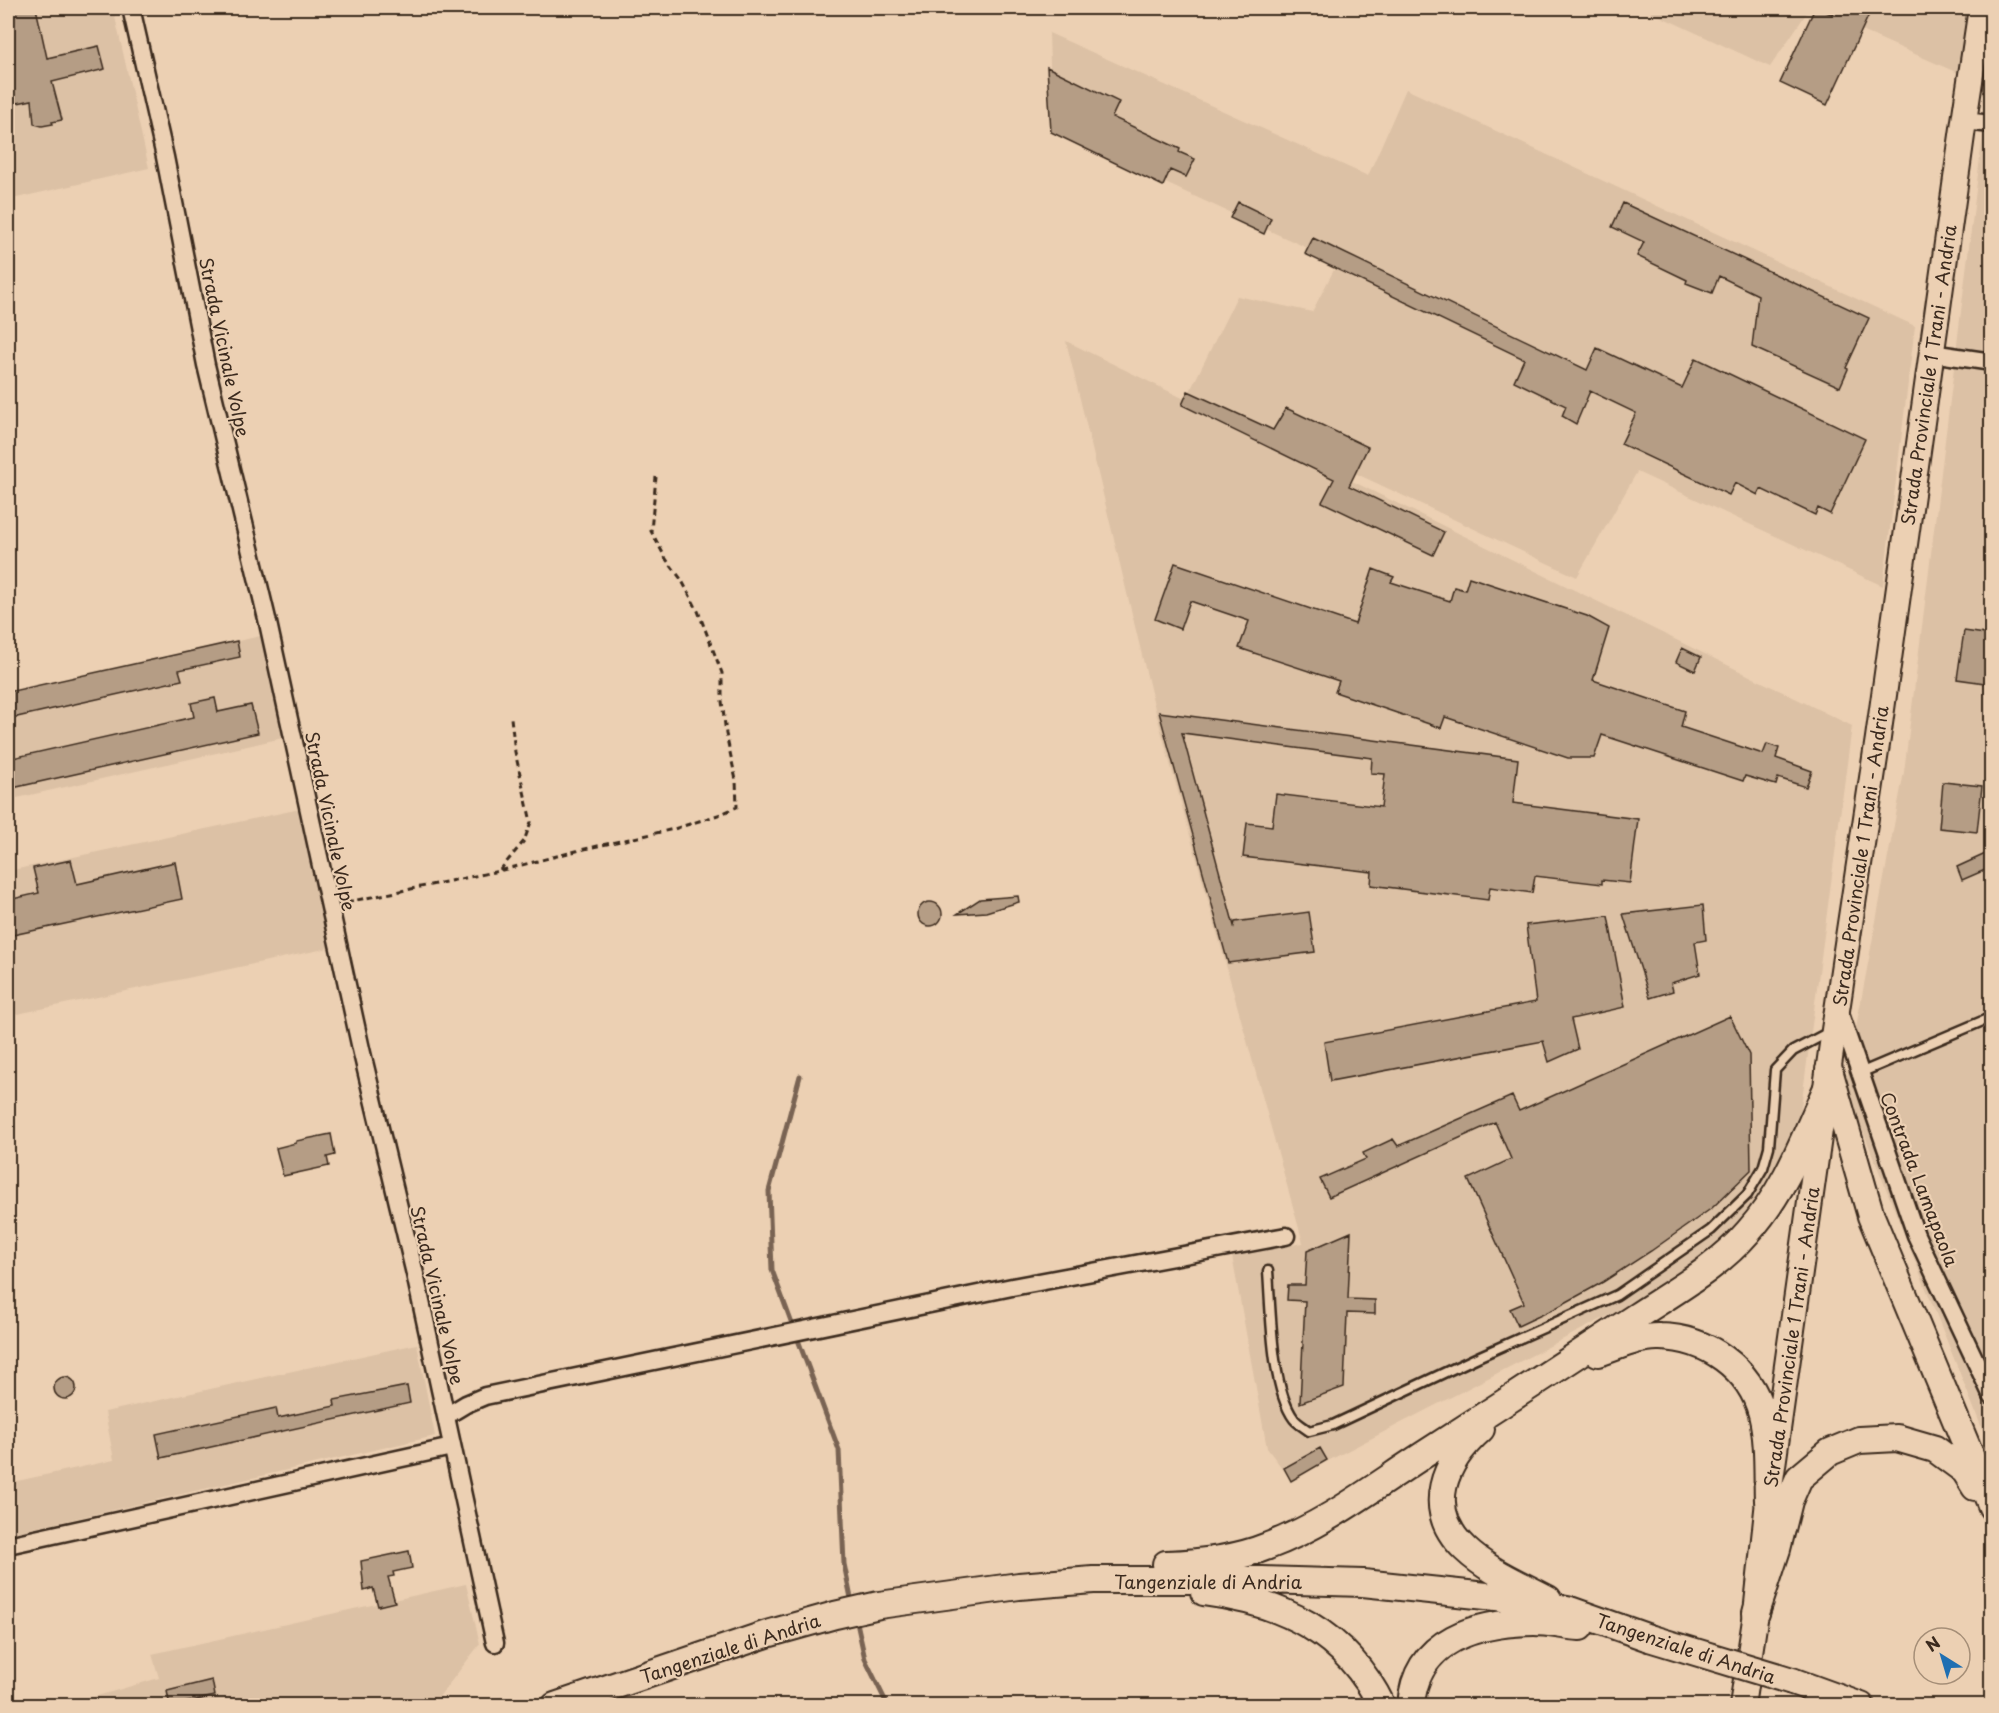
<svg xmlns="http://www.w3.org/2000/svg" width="1999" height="1713" font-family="'Playpen Sans',sans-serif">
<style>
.built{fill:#dcc1a5}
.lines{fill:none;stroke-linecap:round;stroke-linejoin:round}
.stream{stroke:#796452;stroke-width:5}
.building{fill:#b59d85;stroke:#3b2a1e;stroke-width:1.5}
.lane-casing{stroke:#3b2a1e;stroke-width:13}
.street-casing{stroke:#3b2a1e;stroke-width:21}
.secondary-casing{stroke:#3b2a1e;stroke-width:28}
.primary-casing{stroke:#3b2a1e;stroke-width:30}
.path{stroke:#3b2a1e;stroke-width:3;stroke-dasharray:6 4.5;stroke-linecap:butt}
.lane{stroke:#ecd0b3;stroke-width:8}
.street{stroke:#ecd0b3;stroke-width:16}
.secondary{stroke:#ecd0b3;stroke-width:24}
.primary{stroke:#ecd0b3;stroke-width:26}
.primary-bridge-casing{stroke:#3b2a1e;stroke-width:30;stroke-linecap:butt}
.primary-bridge{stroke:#ecd0b3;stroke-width:26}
.labels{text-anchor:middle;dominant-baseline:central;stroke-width:4.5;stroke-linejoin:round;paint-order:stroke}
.street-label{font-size:18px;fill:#3b2a1e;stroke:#ecd0b3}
</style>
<rect width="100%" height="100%" fill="#ecd0b3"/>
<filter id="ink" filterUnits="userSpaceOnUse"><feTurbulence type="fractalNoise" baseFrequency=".0167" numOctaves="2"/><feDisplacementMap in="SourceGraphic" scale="12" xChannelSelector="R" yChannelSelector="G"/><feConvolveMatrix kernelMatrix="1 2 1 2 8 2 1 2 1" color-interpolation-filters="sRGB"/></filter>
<g filter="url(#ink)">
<!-- built -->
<path class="built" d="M8 8H113L149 168 8 200Z
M1642 8H1810L1770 67Z
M1810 8H1969L1958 73Z
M1049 33 1368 176 1406 89 1915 326 1883 586 1637 472 1577 577 1188 395 1237 296 1312 312 1338 262 1052 131Z
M1991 69 1992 1426 1983 1431 1845 1086 1904 772Z
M1066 341 1852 726 1799 1122 1775 1177 1751 1212 1720 1244 1629 1305 1291 1480 1267 1448 1232 1256 1303 1243 1155 709Z
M265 635 287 737 8 800V692Z
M300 809 329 948 8 1016V871Z
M417 1344 435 1436 8 1534V1483L114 1460 105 1412Z
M466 1584 480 1644 435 1702 425 1705 63 1706 159 1678 152 1654Z"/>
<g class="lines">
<!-- stream -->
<path class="stream" d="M800 1076 769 1191 772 1270 839 1450 844 1564 852 1603
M856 1618 865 1659 888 1706"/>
</g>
<!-- building -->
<path class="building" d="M8 8H36L47 58 99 46 105 69 52 82 62 120 52 122 53 124 42 126 34 124 32 100 8 105Z
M1815 8 1832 14 1835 8H1872L1827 105 1780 83Z
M1047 67 1119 102 1112 117 1180 149 1179 152 1195 159 1186 177 1170 170 1163 186 1051 132Z
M1238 202 1271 218 1264 234 1230 218Z
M1623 203 1869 318 1846 368 1848 369 1840 387 1752 347 1758 295 1719 276 1712 293 1686 283 1687 280 1637 256 1644 242 1612 227Z
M1313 238 1587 370 1597 348 1682 388 1696 358 1865 439 1830 514 1818 508 1815 515 1761 489 1758 495 1735 483 1729 495 1621 444 1636 413 1590 391 1576 424 1562 416 1566 406 1514 381 1524 359 1305 254Z
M1188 391 1273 430 1286 408 1368 447 1349 486 1444 532 1433 555 1322 502 1334 479 1182 405Z
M1175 563 1355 624 1373 569 1394 577 1391 582 1450 601 1454 587 1465 590 1469 577 1587 616 1609 628 1593 680 1685 711 1681 727 1763 754 1767 744 1779 748 1776 758 1812 771 1806 787 1778 778 1776 785 1745 776 1743 781 1602 735 1594 758H1568L1445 717 1441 728 1335 692 1339 681 1239 648 1249 621 1190 601 1180 629 1155 619Z
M1964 631 1992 635V684L1957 679Z
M237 641 240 657 179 670 182 680 8 719V692Z
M1682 648 1701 657 1695 671 1676 662Z
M215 698 218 712 251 705 258 733 8 789V759L194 717 191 703Z
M1159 712 1518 759 1513 803 1638 819 1630 883 1602 880V884L1535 876 1532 893 1490 887 1488 900 1371 885 1372 872 1243 857 1247 823 1272 826 1276 794 1381 807 1385 774 1371 773 1372 758 1182 733 1234 926 1235 922 1309 912 1315 952 1228 963Z
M1943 782 1982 786 1977 832 1939 828Z
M1992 851V867L1962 880 1957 867Z
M71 860 77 884 175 862 182 899 8 936V900L39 893 33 868Z
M1018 896 1019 902 986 912 957 914 980 899Z
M918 914a12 12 0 1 1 24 0a12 12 0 1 1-24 0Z
M1703 905 1706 940 1695 942 1700 974 1671 983 1673 991 1650 998 1623 914Z
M1608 916 1625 1007 1571 1019 1578 1049 1549 1062 1543 1041 1330 1081 1324 1042 1536 1002 1526 925Z
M1730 1016 1749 1055 1751 1170 1712 1208 1651 1251 1603 1282 1554 1309 1518 1326 1510 1309 1524 1303 1468 1179 1511 1159 1495 1122 1329 1197 1320 1179 1366 1159 1363 1153 1393 1139 1398 1146 1512 1096 1519 1111Z
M331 1134 335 1155 327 1157 329 1166 283 1176 276 1148 296 1143V1141Z
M1351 1232 1348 1299 1375 1300V1314L1347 1313 1344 1387 1300 1403 1305 1301 1287 1300 1288 1285H1305L1307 1251Z
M54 1388a11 11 0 1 1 22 0a11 11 0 1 1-22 0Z
M407 1386 410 1403 161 1458 156 1434 276 1408 278 1418 335 1406 334 1400Z
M1320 1448 1327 1460 1291 1481 1284 1468Z
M409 1551 412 1568 393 1572 394 1576 388 1577 395 1602 378 1606 373 1588 364 1591 361 1561Z
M212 1680 215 1696 170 1706 167 1691Z"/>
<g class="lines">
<defs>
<path id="lane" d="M1860 1073 1992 1017
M1268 1271C1271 1310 1271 1388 1294 1419 1298 1424 1304 1427 1309 1431L1333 1425 1480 1356 1617 1295 1711 1230 1747 1195 1763 1168 1769 1147 1775 1070 1793 1051 1831 1031"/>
<path id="street" d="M131 8 165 157 206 365 268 623 361 1049 415 1274 495 1643
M1964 121 1992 124
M1931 353 1992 362
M1839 1011 1916 1235 1992 1396
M446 1416 466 1404 485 1396 1012 1287 1286 1236
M8 1545 452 1447"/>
<path id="secondary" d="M1742 1706 1756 1613 1768 1501 1834 1030 1878 738 1964 121 1981 8"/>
<path id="primary" d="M1829 1070 1871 1216 1992 1507
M1598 1353C1617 1347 1639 1336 1660 1337 1707 1338 1750 1368 1762 1414 1769 1442 1767 1473 1768 1501
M1481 1429C1444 1462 1423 1509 1465 1549 1488 1571 1520 1584 1548 1599
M1166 1564C1200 1563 1236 1559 1268 1546 1327 1524 1375 1486 1428 1452 1498 1407 1567 1362 1637 1316 1675 1291 1718 1267 1748 1232 1785 1191 1804 1139 1826 1090
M1204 1592C1282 1602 1346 1632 1382 1706
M1756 1613 1777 1549 1789 1501 1799 1478 1830 1452 1859 1440 1897 1438 1935 1449 1965 1471 1975 1487
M1792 1681 1861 1706
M555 1706 767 1634 835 1615 879 1605 1019 1586 1093 1580H1262L1363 1583 1496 1597 1567 1609 1649 1638
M1411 1706C1415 1638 1478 1623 1534 1622 1549 1622 1564 1626 1580 1627"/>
</defs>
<!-- lane casing -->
<use href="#lane" class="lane-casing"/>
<!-- street casing -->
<use href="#street" class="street-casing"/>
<!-- secondary casing -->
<use href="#secondary" class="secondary-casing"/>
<!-- primary casing -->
<use href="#primary" class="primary-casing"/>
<!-- path -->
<path class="path" d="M500 870 524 841 531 822 515 752 511 718
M347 902 499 871 580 850 674 829 721 814 737 807 736 780 726 734 722 701V673L698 611 681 579 666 559 651 531 656 477"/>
<!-- lane -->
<use href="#lane" class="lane"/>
<!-- street -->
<use href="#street" class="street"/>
<!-- secondary -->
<use href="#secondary" class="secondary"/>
<!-- primary -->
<use href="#primary" class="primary"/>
<defs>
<path id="primary-bridge" d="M1649 1638 1792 1681"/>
</defs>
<!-- primary-bridge casing -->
<use href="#primary-bridge" class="primary-bridge-casing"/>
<!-- primary-bridge -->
<use href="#primary-bridge" class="primary-bridge"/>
</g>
</g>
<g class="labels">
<!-- street labels -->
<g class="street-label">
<text transform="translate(225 347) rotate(78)">Strada Vicinale Volpe</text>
<text transform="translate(1928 375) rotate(-82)">Strada Provinciale 1 Trani - Andria</text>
<text transform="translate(331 821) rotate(78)">Strada Vicinale Volpe</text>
<text transform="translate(1860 856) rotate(-82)">Strada Provinciale 1 Trani - Andria</text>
<text transform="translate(1920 1179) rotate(69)">Contrada Lamapaola</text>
<text transform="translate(438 1295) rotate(77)">Strada Vicinale Volpe</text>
<text transform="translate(1791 1337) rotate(-82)">Strada Provinciale 1 Trani - Andria</text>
<text x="1208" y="1581">Tangenziale di Andria</text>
<text transform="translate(730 1648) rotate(-18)">Tangenziale di Andria</text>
<text transform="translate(1686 1648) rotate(18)">Tangenziale di Andria</text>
</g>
</g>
<!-- margin -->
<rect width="1999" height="1713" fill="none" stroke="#ecd0b3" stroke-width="30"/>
<rect x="15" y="15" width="1969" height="1683" fill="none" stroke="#3b2a1e" stroke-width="2" filter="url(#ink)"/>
<!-- north arrow -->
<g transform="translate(1942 1656) rotate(323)"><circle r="28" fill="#ecd0b3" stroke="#a58e77" stroke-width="1.5"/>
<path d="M0-4.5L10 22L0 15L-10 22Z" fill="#1f6fb2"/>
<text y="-9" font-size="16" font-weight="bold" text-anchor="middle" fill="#3b2a1e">N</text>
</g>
</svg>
